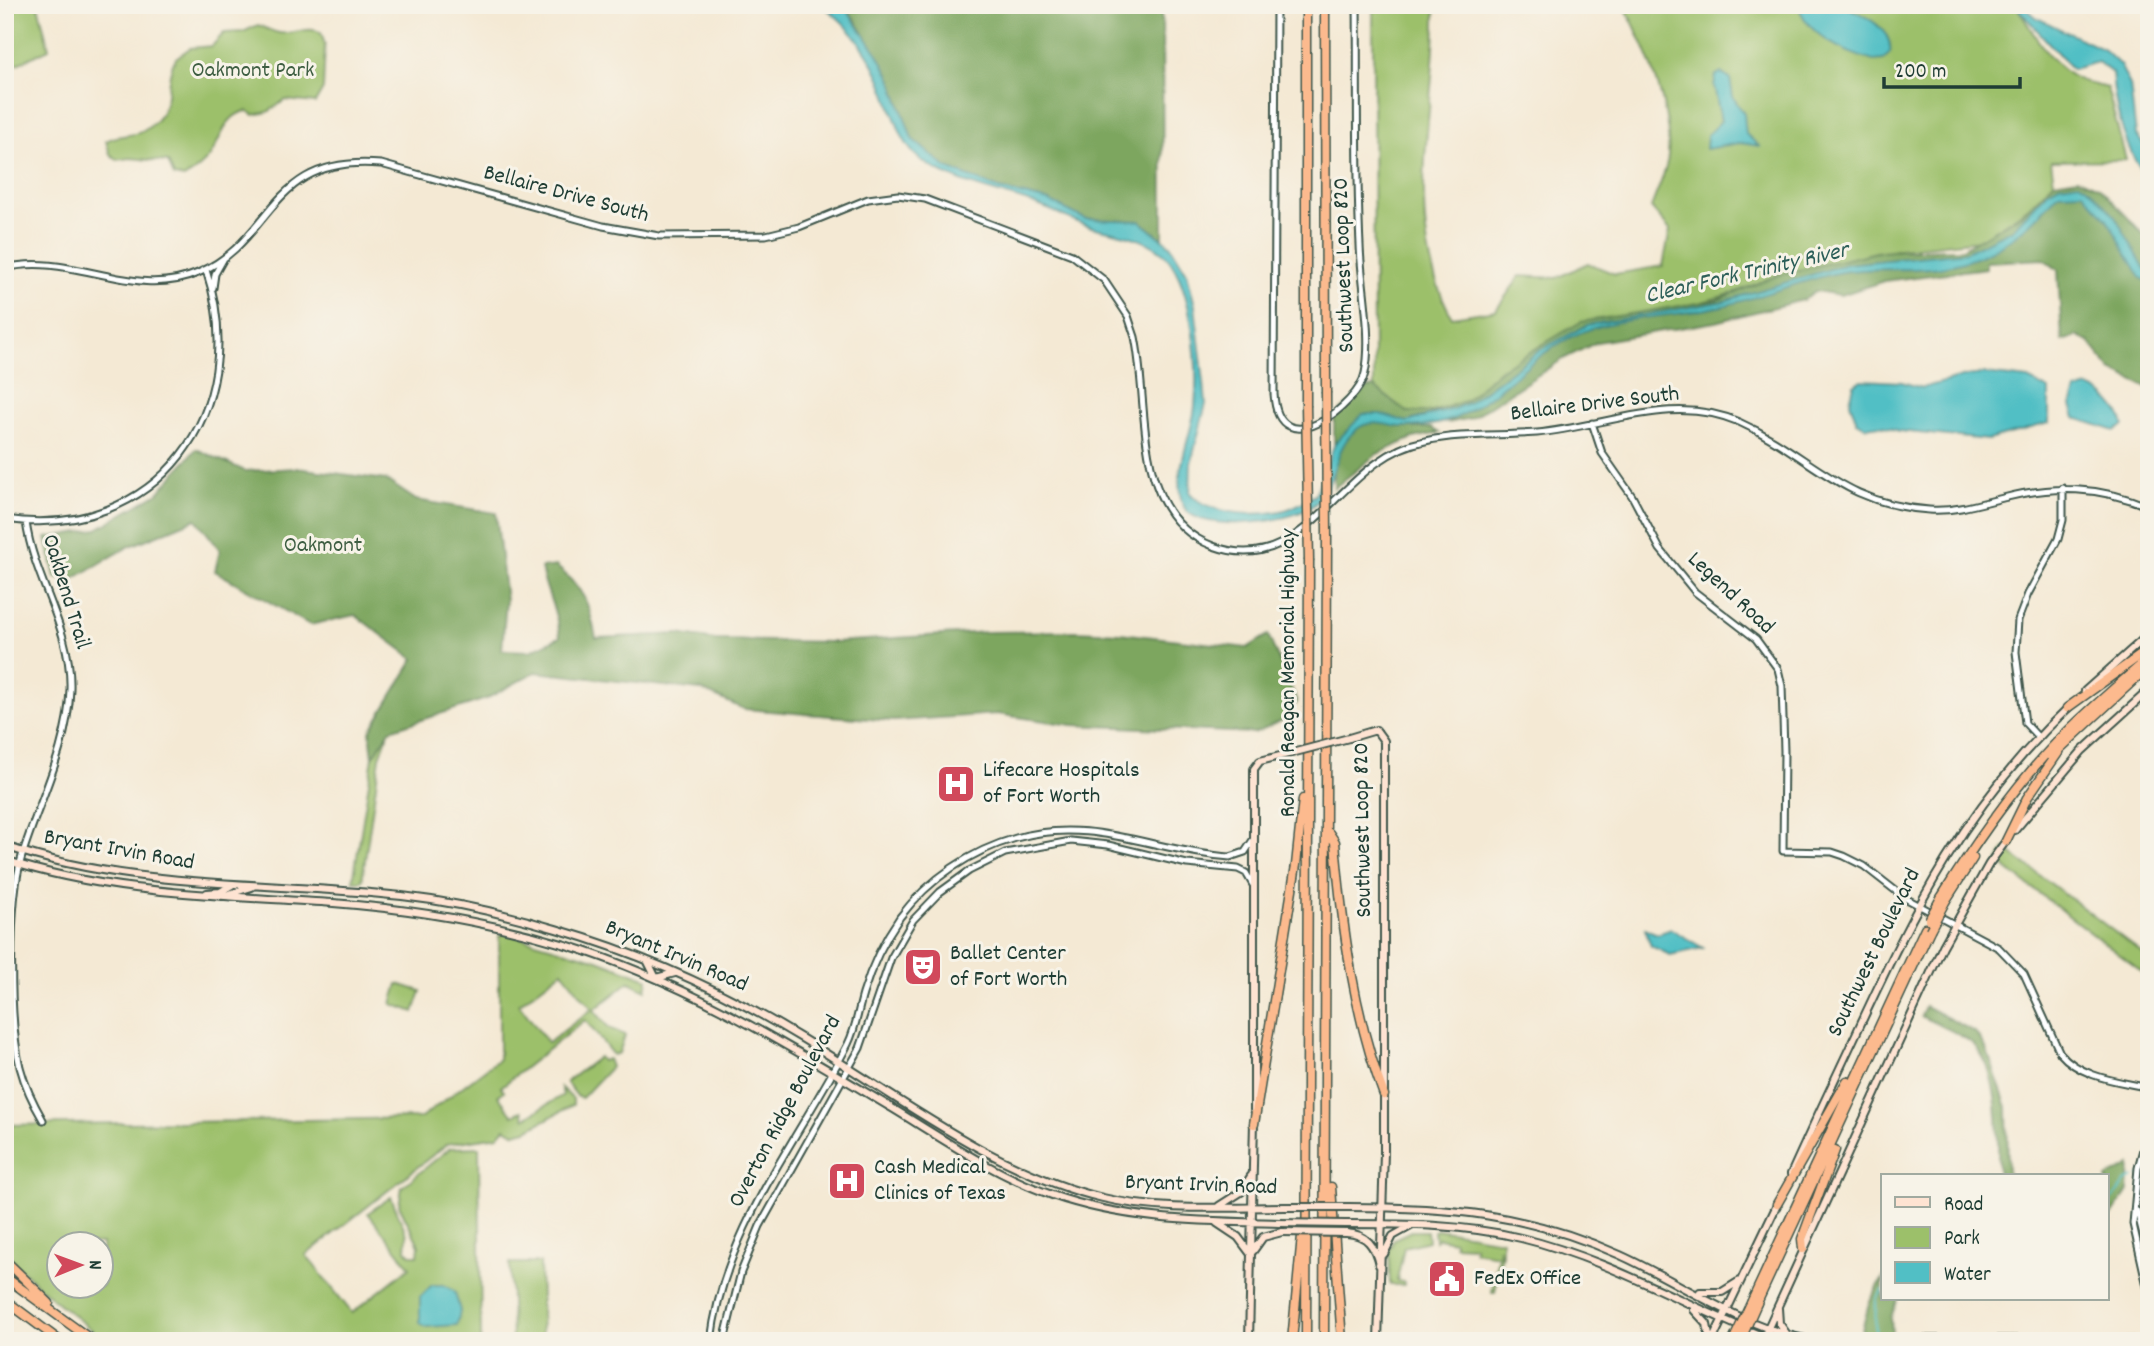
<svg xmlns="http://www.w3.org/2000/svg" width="2154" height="1346" font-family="Dekko,sans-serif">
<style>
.green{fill:#9cc06a;stroke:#5e7e4f;stroke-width:2;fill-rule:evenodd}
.forest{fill:#7da65e;stroke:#4e7249;stroke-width:2}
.water{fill:#51bfc5;stroke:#387e7c;stroke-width:2}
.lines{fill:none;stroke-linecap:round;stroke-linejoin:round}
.stream{stroke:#51bfc5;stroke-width:2}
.tertiary-casing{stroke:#3f574c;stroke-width:9}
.secondary-casing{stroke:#3f574c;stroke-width:10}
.motorway-casing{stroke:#3f574c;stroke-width:11}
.tertiary{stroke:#fff;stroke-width:5}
.secondary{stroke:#fee3d2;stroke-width:6}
.motorway{stroke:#fcba8e;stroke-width:8}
.secondary-bridge-casing{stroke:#3f574c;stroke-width:10;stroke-linecap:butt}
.motorway-bridge-casing{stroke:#3f574c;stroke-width:11;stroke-linecap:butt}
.secondary-bridge{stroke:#fee3d2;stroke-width:6}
.motorway-bridge{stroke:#fcba8e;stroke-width:8}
.labels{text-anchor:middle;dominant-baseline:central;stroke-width:6;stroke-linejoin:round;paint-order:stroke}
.park-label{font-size:23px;fill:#3e5e42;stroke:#f7f3e8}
.street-label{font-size:23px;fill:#1f3d34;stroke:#f7f3e8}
.poi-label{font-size:23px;fill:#1f3d34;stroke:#f7f3e8;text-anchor:start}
.water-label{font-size:24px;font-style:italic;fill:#2c5e58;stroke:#f7f3e8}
</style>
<rect width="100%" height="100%" fill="#f7f3e8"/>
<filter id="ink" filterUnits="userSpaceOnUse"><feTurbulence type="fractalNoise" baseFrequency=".0143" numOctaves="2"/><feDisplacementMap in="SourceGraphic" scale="14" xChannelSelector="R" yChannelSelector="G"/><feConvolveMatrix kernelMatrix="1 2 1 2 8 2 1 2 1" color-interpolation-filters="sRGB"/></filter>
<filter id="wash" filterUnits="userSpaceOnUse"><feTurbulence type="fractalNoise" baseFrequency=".00686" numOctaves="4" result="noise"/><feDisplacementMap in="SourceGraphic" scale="28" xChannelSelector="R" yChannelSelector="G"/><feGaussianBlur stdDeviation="1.57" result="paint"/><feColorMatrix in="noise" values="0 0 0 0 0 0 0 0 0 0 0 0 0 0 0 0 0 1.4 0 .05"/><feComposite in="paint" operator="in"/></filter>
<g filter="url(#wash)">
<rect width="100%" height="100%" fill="#f4e9d4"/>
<!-- green -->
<path class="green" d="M5 5H38L49 49 5 70Z
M1373 5H1435C1438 107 1399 223 1452 317L1496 310 1520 276 1557 278 1588 263 1615 274 1663 266 1670 230 1651 208C1656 192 1667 172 1668 156 1672 107 1646 47 1624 5H1916L1918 9 1926 5H2016C2032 31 2048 62 2075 78 2084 83 2097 85 2107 88L2126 160 2051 161 2054 182 2032 205 1980 240 1881 251 1688 306 1501 369 1465 401 1433 412H1407L1374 387Z
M258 25C266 28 272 32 280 33 294 35 309 25 321 33L325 45 323 89 315 103 285 100 268 112 254 115 248 111C225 113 221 140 210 156 203 165 193 173 184 178L174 176 168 162 130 158 117 160 110 154 106 141C119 133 135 138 148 128 176 108 162 81 176 58L190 48 212 46 224 33 243 32Z
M390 730 380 757 362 881H353L373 757Z
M2005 849 2149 958V977L1998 862Z
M504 933 595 959 648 979 646 990 629 982 594 1010 609 1028 625 1035 619 1053 613 1055 585 1020 501 1087 504 1091 498 1096 513 1115 522 1111 525 1118 563 1095 561 1088 573 1099V1105L527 1130 515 1133 505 1128 498 1136 447 1144 306 1255 352 1313 410 1267 368 1213 391 1197 407 1235 406 1250 411 1255H418L419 1245 399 1205 402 1187 450 1148 479 1147 481 1341H106L54 1300 5 1255V1125L421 1118 499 1059V936ZM562 971 592 1009 548 1043 519 1004ZM60 1244H102V1286H60Z
M398 984 421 991 414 1012 392 1004Z
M599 1057 602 1061 608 1059 611 1067 582 1098 578 1097 566 1082Z
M1438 1229 1502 1240V1256L1498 1248 1501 1257 1495 1292H1492L1498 1255 1474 1251 1475 1246 1454 1245V1241L1438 1238 1435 1241 1434 1231Z
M1411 1231H1427L1428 1241 1404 1247 1397 1281 1404 1282V1285H1390L1389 1251 1394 1239Z
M510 1263H540L542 1341H512Z"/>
<!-- forest -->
<path class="forest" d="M843 5H1162L1163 239 1140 221 1085 219 1049 201 999 189 947 168 912 139 891 78 855 19Z
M2078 178 2099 187 2149 240V388L2111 370 2089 342 2078 336 2062 341 2058 270 2044 259 1986 262V268L1884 281 1841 295 1815 291 1803 300 1715 322 1597 342 1563 359 1471 418 1448 423 1439 412 1412 420 1414 428H1431L1439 433 1413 438 1377 454 1334 488V416L1368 388 1374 387 1407 412H1433L1465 401 1501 369 1581 322 1717 300 1778 275 1881 251 1962 249 2022 214 2054 182Z
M196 449 245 471 297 468 386 480 416 500 496 513 506 600 502 650 530 651 560 637C558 612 546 593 541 568L556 566C585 590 589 603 596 638L678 634 715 640 835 642 987 632 1075 631 1120 633 1247 648 1268 635 1297 702 1283 720 1254 733 1072 725 997 714 894 721 744 709 701 690 535 672 486 699 390 730 373 757 370 731 414 659 355 615 310 625 215 571 220 550 196 519 128 547 70 581 55 578 46 538 97 529 158 493Z
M1925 1006 1975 1032 1986 1048 2007 1107 2008 1176H1998C1998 1141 2002 1064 1969 1041 1955 1031 1936 1024 1921 1016Z
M2130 1165 2128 1191 2107 1223V1178Z
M1883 1278V1299H1898L1891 1317 1892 1334H1861L1869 1303Z"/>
<!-- water -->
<path class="water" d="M821 5H843L878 54 891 78 912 139 947 168 999 189 1049 201 1085 219 1140 221 1170 245 1187 273 1195 306 1204 383 1206 404 1191 463 1190 493C1209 516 1265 518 1291 508 1299 505 1307 499 1315 495L1335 443 1363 414H1380L1407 422 1453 409 1468 403 1542 349 1587 325 1721 302 1847 264 1966 252 2013 229 2048 191 2059 185 2079 182 2090 189 2115 216 2145 269 2149 271V282L2141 278 2107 219 2083 192 2059 193C2017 241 1980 268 1914 269 1889 270 1862 268 1837 273 1795 282 1755 300 1713 308 1668 318 1614 316 1571 337 1530 357 1500 395 1460 416 1443 425 1420 427 1401 427 1387 426 1373 419 1360 427 1333 444 1338 479 1318 501 1298 523 1212 532 1189 513 1165 492 1193 433 1195 406 1199 367 1193 288 1167 257 1149 236 1112 233 1088 226 1072 221 1057 212 1040 206 1002 192 955 185 921 160 900 144 895 116 886 93 874 59 851 24 821 5Z
M1798 5C1811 5 1831 2 1843 6 1862 13 1894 29 1890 53L1883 60 1874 61C1845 53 1808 36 1798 5Z
M2015 5H2022L2037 18 2104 50 2120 65 2130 85 2136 135 2149 151V183C2126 151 2115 113 2112 73L2098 62 2072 69Z
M1721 73 1730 79 1733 97 1744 114 1746 134 1759 146 1740 143 1706 149 1707 135 1721 121 1714 86 1716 75Z
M1985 374 2028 379 2049 390V423L1988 440 1899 431 1880 425 1866 427 1857 422 1850 402 1854 385 1861 380 1902 382 1922 388 1966 376Z
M2088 387C2105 393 2119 408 2124 425L2115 431 2075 418 2071 405 2076 391Z
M1645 929 1658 934 1671 929 1703 948 1670 955 1651 946Z
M432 1285H444L455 1292 460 1311 457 1325 427 1327 420 1323V1297Z"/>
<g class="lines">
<!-- stream -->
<path class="stream" d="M2139 1176 2149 1173
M2107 1207 2125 1182 2134 1178
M1875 1336 1876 1300 1883 1290"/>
</g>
</g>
<g filter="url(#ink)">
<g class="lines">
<defs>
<path id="tertiary" d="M1276 5 1274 394C1278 467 1359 405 1365 373 1373 336 1361 284 1360 245 1356 165 1358 85 1357 5
M5 268C71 251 133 301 198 273 276 240 267 154 381 164L603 226 659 236 766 235 799 227 868 199 898 195 925 199 1072 255 1104 280 1128 316 1135 337C1150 407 1131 515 1213 546 1308 581 1338 457 1425 441 1462 433 1499 436 1537 433 1604 427 1673 393 1739 422 1811 454 1840 504 1929 510 1953 512 1979 504 2003 498 2054 485 2100 486 2149 507
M213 288 215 274 224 258
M1592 423 1602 453 1632 496 1660 549 1695 592 1756 639 1778 669 1782 686 1784 751 1783 851 1832 852 1844 856 1864 866 1905 898 1999 948 2024 974 2060 1053C2081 1078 2118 1081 2149 1088
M5 519C157 542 253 410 206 270
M26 522C34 581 72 628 70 689 68 749 39 800 22 856 8 902 9 1020 20 1067 25 1086 33 1103 43 1120
M2038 737 2025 723 2016 652 2018 620 2028 594 2058 539 2063 520V488
M2149 1127 2138 1168 2133 1224 2149 1295
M2137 1211 2149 1258
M711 1341C724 1229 798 1141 848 1044 856 1028 858 1011 863 994 871 967 884 940 900 917 929 879 970 851 1016 838 1093 816 1155 852 1230 857L1245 852 1253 840
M724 1341 741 1272 760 1226 860 1048 891 958 913 920 940 892 969 871 1005 853 1071 841 1108 845 1187 864 1238 869 1246 873 1253 885"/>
<path id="secondary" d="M2085 691 2149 634
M1349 738 1376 730 1384 741V1153L1378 1341
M2015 830 2082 751 2149 690
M5 846C134 890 269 881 402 896 454 902 506 914 556 929 643 954 726 992 803 1039 896 1096 996 1173 1103 1198 1161 1212 1227 1207 1286 1207
M5 860C112 895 222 895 333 903 412 909 489 922 566 945 684 981 787 1045 892 1108 943 1139 995 1175 1052 1195 1126 1221 1201 1221 1279 1223
M207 893 220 892 232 885
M222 896 252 887
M648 962 656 978 675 973
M1254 1110V769L1260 761 1284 755
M1791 1174C1812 1127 1834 1081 1856 1034 1915 907 1966 804 2070 706
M1219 1206 1241 1192 1251 1176
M1348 1207C1448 1207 1527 1213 1620 1255 1680 1282 1740 1326 1805 1339L2149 1340
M1217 1223 1238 1237 1250 1253
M1345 1224C1404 1224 1463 1224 1521 1238 1609 1259 1690 1308 1774 1341
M1346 1233C1367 1234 1375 1246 1379 1265
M1253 1251 1263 1237 1282 1232
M1384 1254 1393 1236 1411 1226
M1700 1292H1722L1738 1282
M1778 1308 1779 1323 1786 1333
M1694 1310 1707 1324 1710 1341
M1249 1341 1254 1121
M1712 1341 1778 1203
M1762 1341 1943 946 1989 864 2008 838"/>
<path id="motorway" d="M1325 5 1326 392
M1306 405V5
M2067 708 2149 649
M2051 757 2149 666
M1329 833 1335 842C1342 926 1354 1016 1384 1095
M2006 841 2027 798 2058 753
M1941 898C1975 843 2012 789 2057 742 2086 712 2118 685 2149 658
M1946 900 1973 858
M1254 1124 1296 865 1303 799
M1331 1187 1342 1341
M1777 1204 1847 1081
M1803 1249 1802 1239 1835 1150
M5 1260 49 1303
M5 1277 93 1341
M5 1300 60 1341
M1752 1301 1925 928
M1757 1303 1930 930
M1292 1341 1303 1225
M1306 1341 1309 561
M1324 1341 1327 536"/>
</defs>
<!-- tertiary casing -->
<use href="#tertiary" class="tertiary-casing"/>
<!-- secondary casing -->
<use href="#secondary" class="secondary-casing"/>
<!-- motorway casing -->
<use href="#motorway" class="motorway-casing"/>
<!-- tertiary -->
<use href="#tertiary" class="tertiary"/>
<!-- secondary -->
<use href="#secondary" class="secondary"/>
<!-- motorway -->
<use href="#motorway" class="motorway"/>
<defs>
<path id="secondary-bridge" d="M1284 755 1349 738
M1286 1207H1348
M1279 1223 1345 1224
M1282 1232 1346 1233"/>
<path id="motorway-bridge" d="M1326 392 1327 536
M1306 405 1309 561
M1929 920 1941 898
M1930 930 1946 900
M1734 1339 1752 1301
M1740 1341 1757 1303"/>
</defs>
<!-- secondary-bridge casing -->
<use href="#secondary-bridge" class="secondary-bridge-casing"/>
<!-- motorway-bridge casing -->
<use href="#motorway-bridge" class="motorway-bridge-casing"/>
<!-- secondary-bridge -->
<use href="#secondary-bridge" class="secondary-bridge"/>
<!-- motorway-bridge -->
<use href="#motorway-bridge" class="motorway-bridge"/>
</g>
</g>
<!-- icons -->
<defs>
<symbol id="hospital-square" viewBox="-11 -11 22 22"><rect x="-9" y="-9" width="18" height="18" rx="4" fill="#d1495b" stroke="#f7f3e8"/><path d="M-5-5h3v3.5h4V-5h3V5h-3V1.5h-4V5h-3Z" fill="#fff"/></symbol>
<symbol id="theatre-square" viewBox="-11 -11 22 22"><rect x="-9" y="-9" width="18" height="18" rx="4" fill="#d1495b" stroke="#f7f3e8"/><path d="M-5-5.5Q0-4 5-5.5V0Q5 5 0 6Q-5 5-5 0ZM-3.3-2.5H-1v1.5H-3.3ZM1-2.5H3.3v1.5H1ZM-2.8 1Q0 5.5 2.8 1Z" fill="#fff"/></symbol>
<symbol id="civic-square" viewBox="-11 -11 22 22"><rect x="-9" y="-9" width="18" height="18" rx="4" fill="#d1495b" stroke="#f7f3e8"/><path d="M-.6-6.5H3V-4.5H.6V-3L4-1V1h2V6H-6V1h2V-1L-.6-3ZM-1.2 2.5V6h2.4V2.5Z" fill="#fff"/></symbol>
</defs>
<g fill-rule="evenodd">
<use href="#hospital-square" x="934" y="762" width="44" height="44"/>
<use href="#theatre-square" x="901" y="945" width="44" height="44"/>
<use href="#hospital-square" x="825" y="1159" width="44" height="44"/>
<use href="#civic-square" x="1425" y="1257" width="44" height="44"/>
</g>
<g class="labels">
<!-- park labels -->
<g class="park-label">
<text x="253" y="71">Oakmont Park</text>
<text x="323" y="546">Oakmont</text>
</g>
<!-- street labels -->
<g class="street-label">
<text transform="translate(566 195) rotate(15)">Bellaire Drive South</text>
<text transform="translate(1345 265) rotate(-92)">Southwest Loop 820</text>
<text transform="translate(1595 405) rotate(-7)">Bellaire Drive South</text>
<text transform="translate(65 592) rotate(73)">Oakbend Trail</text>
<text transform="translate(1730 594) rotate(43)">Legend Road</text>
<text transform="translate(1289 673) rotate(-90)">Ronald Reagan Memorial Highway</text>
<text transform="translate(1364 830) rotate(-91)">Southwest Loop 820</text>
<text transform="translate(119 851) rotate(10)">Bryant Irvin Road</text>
<text transform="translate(1875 953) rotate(-64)">Southwest Boulevard</text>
<text transform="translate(676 957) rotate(23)">Bryant Irvin Road</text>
<text transform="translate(786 1112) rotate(-62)">Overton Ridge Boulevard</text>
<text transform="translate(1201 1186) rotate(2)">Bryant Irvin Road</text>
</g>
<!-- poi labels -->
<g class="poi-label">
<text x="983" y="771">Lifecare Hospitals<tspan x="983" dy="26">of Fort Worth</tspan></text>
<text x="950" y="954">Ballet Center<tspan x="950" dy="26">of Fort Worth</tspan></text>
<text x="874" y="1168">Cash Medical<tspan x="874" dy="26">Clinics of Texas</tspan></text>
<text x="1474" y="1279">FedEx Office</text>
</g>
<!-- water labels -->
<g class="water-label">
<text transform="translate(1747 274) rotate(-13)">Clear Fork Trinity River</text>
</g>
</g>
<!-- margin -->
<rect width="2154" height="1346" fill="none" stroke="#f7f3e8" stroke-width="28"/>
<!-- legend -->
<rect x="1881" y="1174" width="228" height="126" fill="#f7f3e8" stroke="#a1aaa0" stroke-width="2"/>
<rect x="1895" y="1197" width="35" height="10" fill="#fee3d2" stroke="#a1aaa0" stroke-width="2"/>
<text x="1944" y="1210" font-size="21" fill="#1f3d34">Road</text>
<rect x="1895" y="1227" width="35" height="21" fill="#9cc06a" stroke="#a1aaa0" stroke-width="2"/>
<text x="1944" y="1244" font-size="21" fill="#1f3d34">Park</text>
<rect x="1895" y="1262" width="35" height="21" fill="#51bfc5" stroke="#a1aaa0" stroke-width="2"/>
<text x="1944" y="1280" font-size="21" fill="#1f3d34">Water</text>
<!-- north arrow -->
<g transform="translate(80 1265) rotate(89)"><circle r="33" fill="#f7f3e8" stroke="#a1aaa0" stroke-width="2"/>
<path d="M0-5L12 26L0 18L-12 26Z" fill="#d1495b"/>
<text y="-10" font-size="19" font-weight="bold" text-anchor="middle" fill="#1f3d34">N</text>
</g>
<!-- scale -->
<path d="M1884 77v10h136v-10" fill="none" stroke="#1f3d34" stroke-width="3.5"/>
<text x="1895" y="77" font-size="21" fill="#1f3d34" stroke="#f7f3e8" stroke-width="5" paint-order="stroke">200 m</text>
</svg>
